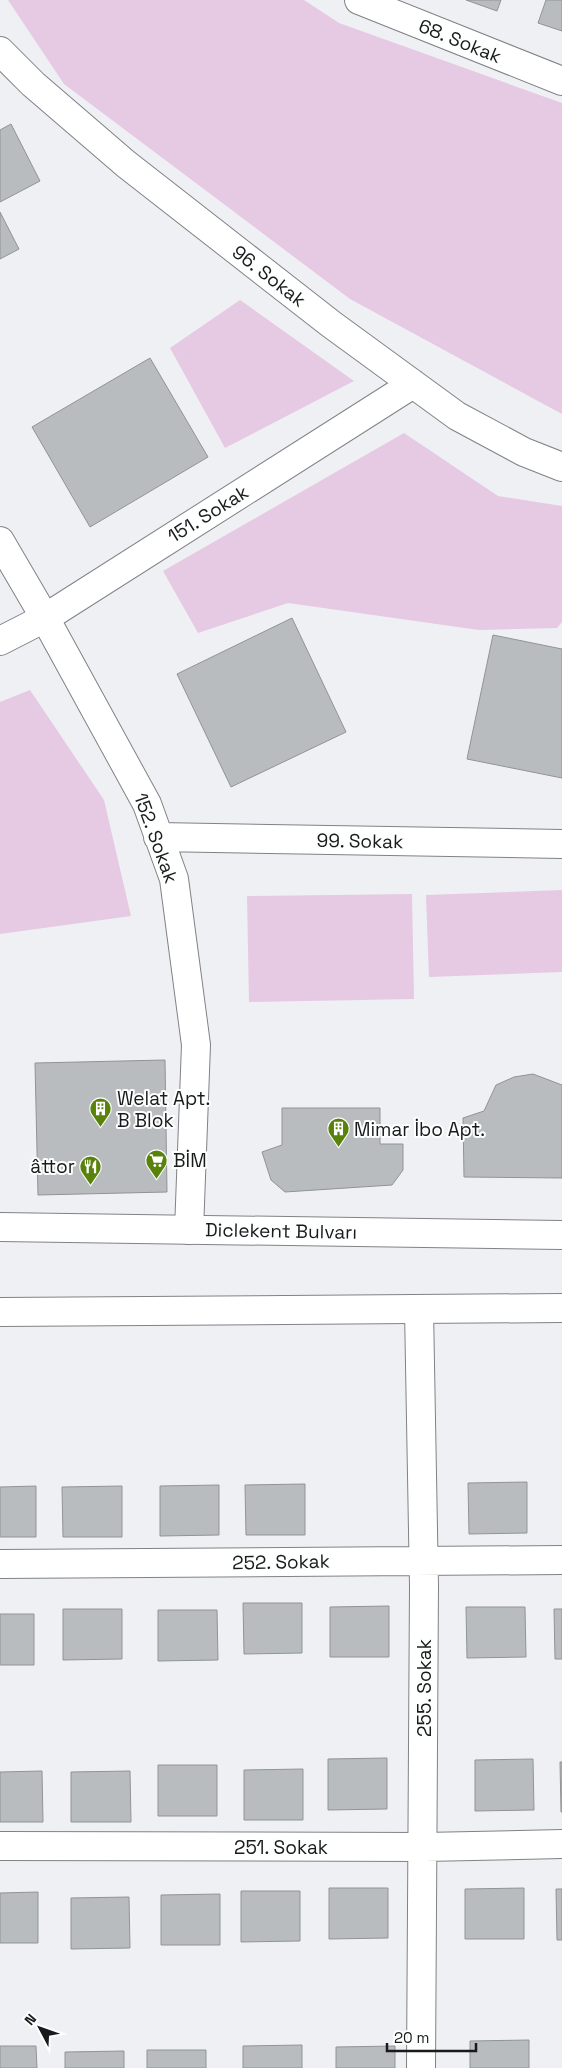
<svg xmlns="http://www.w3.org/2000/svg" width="562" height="2068" font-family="'Space Grotesk',sans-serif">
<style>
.green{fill:#e6c9e3}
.building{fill:#b8bcbf;stroke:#909497}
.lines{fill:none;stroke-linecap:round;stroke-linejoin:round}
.minor-casing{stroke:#808286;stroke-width:30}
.major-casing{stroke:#808286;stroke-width:30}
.minor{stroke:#fff;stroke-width:28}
.major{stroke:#fff;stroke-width:28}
.labels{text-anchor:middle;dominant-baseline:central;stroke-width:4;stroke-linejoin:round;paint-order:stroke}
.street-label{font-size:19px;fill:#191a1b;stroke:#fdfefe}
.poi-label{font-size:19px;fill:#191a1b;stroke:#fdfefe;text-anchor:start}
</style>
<rect width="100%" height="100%" fill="#eff0f4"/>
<!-- green -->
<path class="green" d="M8 0H304L339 23 562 103V414L350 299 64 84Z
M240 300 354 381 225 448 170 348Z
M404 433 498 496 562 506V622L557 628 479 630 288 603 198 633 163 571Z
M30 690 104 800 131 916 0 934V702Z
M562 890V972L429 977 426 895Z
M412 894 414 999 249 1002 247 896Z"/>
<!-- building -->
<path class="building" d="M466 0H501L497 11Z
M546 0H562V31L538 23Z
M11 124 40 181 0 202V130Z
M0 212 19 249 0 259Z
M150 358 208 457 90 527 32 427Z
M292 618 346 732 231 787 177 674Z
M493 635 562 649V778L467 759Z
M165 1060 167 1192 38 1195 35 1063Z
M533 1074 562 1085V1178L464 1177 463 1118 484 1111 496 1085 514 1077Z
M282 1108H380V1144H403V1170L392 1185 285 1192 271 1180 262 1152 282 1145Z
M527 1482V1533L469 1534 468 1483Z
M305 1484V1535H246L245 1485Z
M219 1485V1535L160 1536V1486Z
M36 1486V1537H0V1487Z
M122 1486V1537H63L62 1487Z
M243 1603H302V1653L244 1654Z
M389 1606V1657H330V1607Z
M466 1607H525L526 1657 467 1658Z
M63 1609H122V1659L63 1660Z
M554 1609H562V1659H555Z
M158 1610H217L218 1660 158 1661Z
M0 1614H34V1665H0Z
M387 1758V1809L328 1810V1759Z
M533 1759 534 1810 475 1811V1760Z
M560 1762H562V1812H561Z
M158 1765H217V1816H158Z
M303 1769V1820H244V1770Z
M42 1771 43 1822H0V1772Z
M130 1771 131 1822H71V1772Z
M329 1888H388V1938L329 1939Z
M524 1888V1939H465V1889Z
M556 1889H562V1940H557Z
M241 1891H300V1941L241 1942Z
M38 1892V1943H0V1893Z
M220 1894V1945H161V1895Z
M129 1897 130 1948 71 1949V1898Z
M529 2040V2068H470V2041Z
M302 2045V2068H243V2046Z
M0 2046H36L37 2068H0Z
M395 2046V2068H336V2047Z
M147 2050H206V2068H147Z
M124 2051V2068H65V2052Z"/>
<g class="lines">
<defs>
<path id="minor" d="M359 0 562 81
M0 51 33 84 126 164 331 324 457 416 524 452 562 467
M0 541 45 618 147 804 174 879 196 1045 189 1230
M0 641 45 618 413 384
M158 837 562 844
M419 1309 424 1586 421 2068
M0 1564 562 1560
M0 1846 424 1847 562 1844"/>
<path id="major" d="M0 1227 562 1235
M0 1312 562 1308"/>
</defs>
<!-- minor casing -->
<use href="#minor" class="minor-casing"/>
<!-- major casing -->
<use href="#major" class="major-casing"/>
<!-- minor -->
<use href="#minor" class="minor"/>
<!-- major -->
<use href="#major" class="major"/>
</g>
<!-- icons -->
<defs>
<symbol id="building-pin" viewBox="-11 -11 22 30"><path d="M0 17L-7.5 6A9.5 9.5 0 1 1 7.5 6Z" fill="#58820a" stroke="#fdfefe"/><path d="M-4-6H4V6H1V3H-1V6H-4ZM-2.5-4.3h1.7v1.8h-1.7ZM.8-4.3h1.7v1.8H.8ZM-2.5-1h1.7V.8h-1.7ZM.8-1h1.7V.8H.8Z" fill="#fff"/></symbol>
<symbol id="supermarket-pin" viewBox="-11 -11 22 30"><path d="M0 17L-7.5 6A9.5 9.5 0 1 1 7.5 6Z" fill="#58820a" stroke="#fdfefe"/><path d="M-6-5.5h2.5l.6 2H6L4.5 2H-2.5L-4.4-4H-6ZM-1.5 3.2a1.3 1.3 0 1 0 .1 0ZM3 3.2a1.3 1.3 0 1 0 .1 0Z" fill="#fff"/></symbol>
<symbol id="restaurant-pin" viewBox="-11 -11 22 30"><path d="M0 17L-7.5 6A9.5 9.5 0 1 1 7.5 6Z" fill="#58820a" stroke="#fdfefe"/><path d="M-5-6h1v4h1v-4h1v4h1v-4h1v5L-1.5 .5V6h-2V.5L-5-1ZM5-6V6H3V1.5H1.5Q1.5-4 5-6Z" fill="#fff"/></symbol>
</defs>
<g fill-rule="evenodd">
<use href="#building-pin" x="88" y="1096" width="25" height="34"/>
<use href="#building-pin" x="326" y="1116" width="25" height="34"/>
<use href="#supermarket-pin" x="144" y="1148" width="25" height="34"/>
<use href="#restaurant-pin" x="78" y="1154" width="25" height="34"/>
</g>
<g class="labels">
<!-- street labels -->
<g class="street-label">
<text transform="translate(460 41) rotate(22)">68. Sokak</text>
<text transform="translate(269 276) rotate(38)">96. Sokak</text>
<text transform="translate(208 514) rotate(-32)">151. Sokak</text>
<text transform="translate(156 838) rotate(70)">152. Sokak</text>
<text transform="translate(360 841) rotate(1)">99. Sokak</text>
<text transform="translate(281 1231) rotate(1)">Diclekent Bulvarı</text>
<text transform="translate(281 1562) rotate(-1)">252. Sokak</text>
<text transform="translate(424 1688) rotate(-90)">255. Sokak</text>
<text x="281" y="1847">251. Sokak</text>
</g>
<!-- poi labels -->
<g class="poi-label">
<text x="117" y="1098">Welat Apt.<tspan x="117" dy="22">B Blok</tspan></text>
<text x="354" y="1129">Mimar İbo Apt.</text>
<text x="173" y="1160">BİM</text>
<text x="75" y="1166" text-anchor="end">âttor</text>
</g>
</g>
<!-- north arrow -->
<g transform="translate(40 2028) rotate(311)" stroke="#fdfefe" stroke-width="4" paint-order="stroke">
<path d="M0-4L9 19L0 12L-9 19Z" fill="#191a1b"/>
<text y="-8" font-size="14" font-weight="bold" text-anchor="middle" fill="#191a1b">N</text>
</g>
<!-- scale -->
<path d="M387 2043v8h89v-8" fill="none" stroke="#191a1b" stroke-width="2.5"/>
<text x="394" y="2043" font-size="15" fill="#191a1b" stroke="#fdfefe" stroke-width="4" paint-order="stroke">20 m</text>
</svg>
